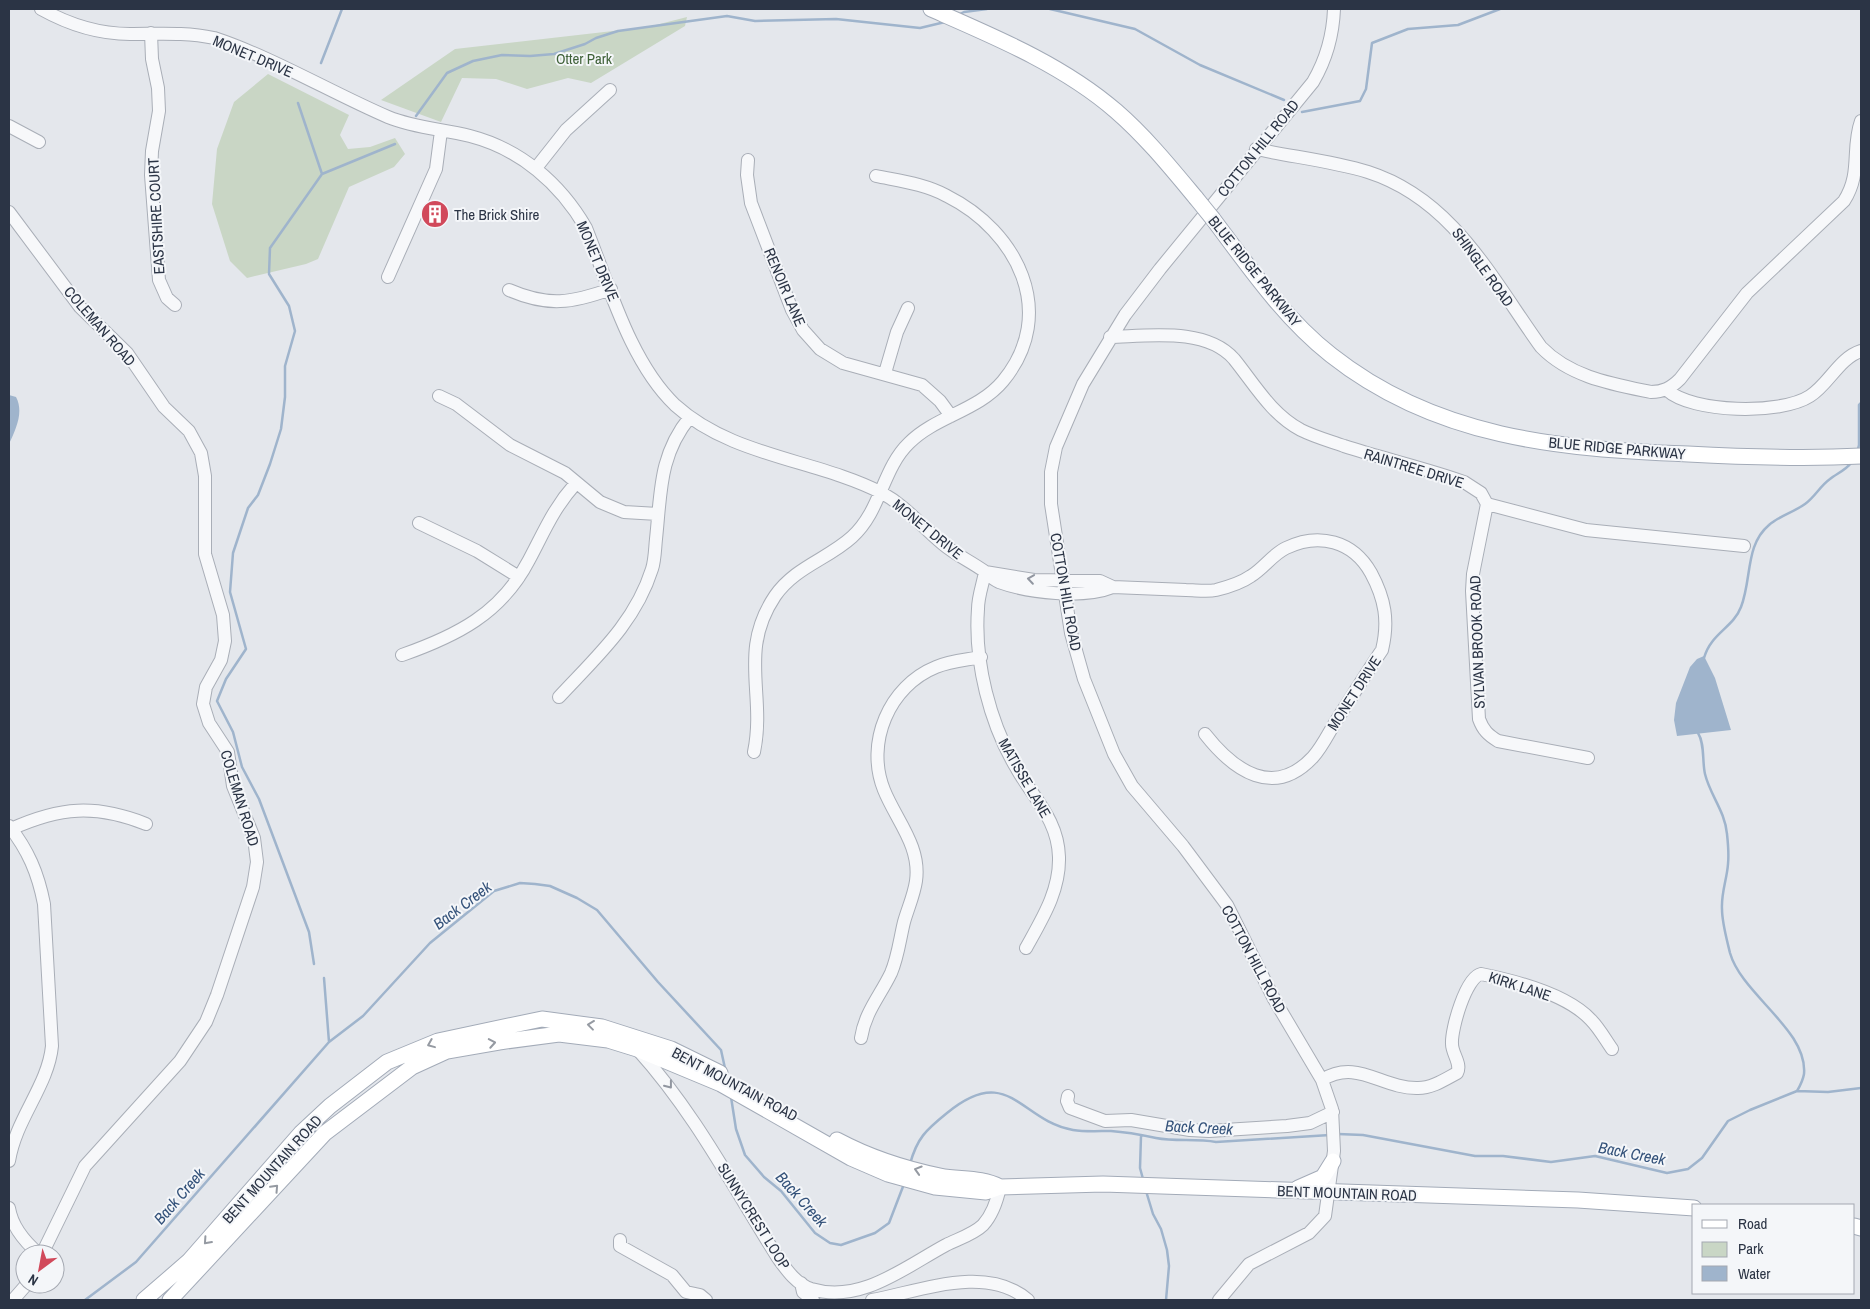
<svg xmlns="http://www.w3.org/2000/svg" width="1870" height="1309" font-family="'Archivo Narrow',sans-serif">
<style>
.green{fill:#c9d6c5}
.water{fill:#9fb4cc}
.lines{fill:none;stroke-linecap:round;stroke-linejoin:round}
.stream{stroke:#9fb4cc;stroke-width:2.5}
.minor-casing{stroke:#a9aeb7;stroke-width:14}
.major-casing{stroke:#a3abb8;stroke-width:17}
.minor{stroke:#f7f8fa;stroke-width:12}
.major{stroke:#fff;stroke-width:15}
.major-bridge-casing{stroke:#a3abb8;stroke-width:17;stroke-linecap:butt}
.major-bridge{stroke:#fff;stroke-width:15}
.oneway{stroke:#9196a0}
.oneway2{stroke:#959aa2}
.labels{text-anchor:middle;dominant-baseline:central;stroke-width:4;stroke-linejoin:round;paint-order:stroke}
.street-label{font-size:15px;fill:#2b3445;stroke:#f4f6f9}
.park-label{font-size:15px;fill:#3f6138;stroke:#f4f6f9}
.poi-label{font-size:15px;fill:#2b3445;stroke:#f4f6f9;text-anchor:start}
.water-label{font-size:16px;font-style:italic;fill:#34527a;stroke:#f4f6f9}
</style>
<rect width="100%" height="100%" fill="#e4e7ec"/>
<!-- green -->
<path class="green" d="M687 17 685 26 591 83 568 78 527 89 496 79 462 78 441 122 381 100 455 49 648 27Z
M268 74 349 115 340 135 348 149 370 147 395 138 405 154 394 167 349 187 318 259 306 264 247 278 230 261 212 204 217 149 234 102Z"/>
<!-- water -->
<path class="water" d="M9 395 16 397C24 412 16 429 9 444Z
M1704 656 1715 678 1731 730 1677 736 1674 720 1676 703 1690 667 1697 659Z"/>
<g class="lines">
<!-- stream -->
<path class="stream" d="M1050 9 1135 29 1200 65 1284 100
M958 15 964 12 987 9
M321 63 342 9
M298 103 322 174 270 248 269 274 289 306 295 331 285 366V397L281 429 270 464 258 495 248 508 233 553 230 592 246 649 226 679 217 701 233 732 242 767 259 799 309 932 314 964
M1302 112 1360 101 1366 89 1372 43 1408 29 1458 25 1500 9
M416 116 447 73 473 61 502 55 530 56 554 54 585 44 596 38 618 31 727 16 755 21 836 19 920 28 945 22
M322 174 395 144
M1858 449 1859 445V405L1861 403
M1704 658C1711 633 1733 628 1741 607 1752 579 1745 545 1769 525 1779 516 1794 512 1805 504 1815 497 1820 486 1830 479 1836 474 1846 470 1851 463
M1698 733C1705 744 1702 761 1705 774 1710 795 1725 811 1727 834 1728 843 1729 854 1728 864 1727 879 1721 893 1722 909 1722 923 1727 940 1730 953 1742 995 1808 1030 1804 1074 1803 1080 1800 1086 1797 1091
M324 978 329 1042
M731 1097 736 1129 745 1155 764 1177 781 1191 815 1233 830 1243 841 1245 875 1233 889 1223 904 1184
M1338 1134 1363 1135 1475 1156H1503L1551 1162 1595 1156 1667 1173 1688 1169 1702 1158 1728 1121 1750 1110 1797 1091 1828 1092 1861 1088
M1141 1136 1140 1168 1143 1179
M910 1164C917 1138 926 1130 947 1113 1009 1062 1020 1121 1073 1130 1085 1132 1099 1131 1111 1131 1126 1132 1142 1135 1156 1138 1176 1142 1196 1138 1216 1142L1330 1135
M1146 1191 1153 1214 1161 1229 1167 1250 1169 1266 1166 1300
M85 1300 136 1262 329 1042 363 1016 430 943 494 891 520 883 535 884 550 886 577 898 597 910 658 982 721 1050 728 1082"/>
<defs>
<path id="minor" d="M41 9C68 24 98 34 130 34 159 34 186 32 214 38 274 58 330 92 388 117 415 128 442 129 470 136 520 149 560 183 586 228 609 285 630 362 675 405 732 457 816 459 882 493 906 506 922 527 943 544 956 555 970 561 984 571 989 575 992 579 999 582 1029 593 1083 599 1113 587
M151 33 152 59 158 88 159 111 152 151 151 175 159 280 167 298 175 305
M9 126 39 142
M1256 149C1293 157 1332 161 1368 172 1453 199 1492 279 1541 347 1570 377 1612 384 1651 392 1663 392 1671 388 1680 379L1747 293 1844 201C1862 173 1851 149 1861 121
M748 160 747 175 751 203 792 310 803 330 820 349 843 363 922 385 940 401 951 416
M536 168 566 130 610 90
M9 212 80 307 127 353 164 407 189 431 201 453 205 476V554L223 615 225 641 221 660 206 687 203 704 209 723 228 752 233 786 254 838 257 862 253 887 217 995 206 1022 180 1061 85 1166 42 1254
M388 277 436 169 441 131
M509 290C548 307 572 303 611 289
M1110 337C1148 336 1206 327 1234 359 1255 385 1271 414 1301 430 1315 437 1330 441 1344 446 1384 459 1425 468 1464 482L1481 493 1487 504 1586 530 1744 546
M885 373 897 332 908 308
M1667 390C1692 413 1781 415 1810 396 1829 384 1839 358 1861 351
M439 396 456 404 510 445 565 473 600 502 624 512 658 514
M1487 504 1473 574 1472 591 1479 719C1483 730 1488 735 1498 741L1588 758
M419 523 477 551 519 577
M985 572 1034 580 1100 581 1113 587C1137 588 1161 589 1186 590 1195 590 1207 592 1216 590 1228 587 1241 583 1251 576 1264 568 1273 554 1286 548 1319 532 1353 541 1371 573 1385 599 1389 621 1382 650 1367 672 1353 695 1338 718 1330 730 1323 746 1313 757 1274 799 1234 771 1205 734
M985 572C983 584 978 596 978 609 974 662 990 724 1017 769 1034 799 1058 820 1059 857 1060 891 1042 919 1026 948
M402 655C456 636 501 614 529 560 545 530 553 509 576 483
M559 697C596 657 635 623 652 569 655 560 655 548 656 539 661 492 659 455 690 417
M754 752C766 694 738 651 775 596 795 567 828 559 852 537 881 511 882 469 909 443 936 416 978 411 1003 381 1059 313 1017 231 947 196 925 184 900 181 876 176
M9 826C28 850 38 873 44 904L52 1046C48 1086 16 1118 9 1161
M11 829C60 807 95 804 146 824
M861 1038C865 1012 880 996 891 973 898 957 900 938 904 922 908 908 914 895 916 881 921 846 896 820 884 790 865 743 889 686 936 667 950 661 966 660 981 657
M638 1050C695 1113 733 1187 778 1258 786 1269 796 1284 811 1289 861 1304 905 1267 946 1245 958 1239 974 1234 983 1225 993 1214 997 1201 1000 1187
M1322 1080C1357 1058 1382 1089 1418 1088 1432 1088 1444 1080 1457 1073 1462 1064 1452 1054 1452 1044 1451 1029 1466 977 1481 974 1516 981 1567 994 1591 1020 1599 1028 1605 1039 1612 1049
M1068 1096 1067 1101 1070 1108 1105 1121 1131 1120 1190 1130 1209 1131 1287 1126 1310 1123 1333 1112
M9 1208C12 1227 25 1242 39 1254
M620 1240V1246L672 1275 686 1292 700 1295 706 1300
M801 1283 803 1292 813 1300
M13 1300 27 1284
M872 1300C921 1291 986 1264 1028 1300
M1219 1300 1249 1264 1309 1233 1325 1216 1334 1151 1332 1109 1322 1080 1274 999 1227 905 1183 846 1132 786 1114 754 1084 679 1071 633 1051 504V472L1056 447 1083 384 1125 315 1160 269 1313 82C1327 58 1333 36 1334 9"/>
<path id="major" d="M931 9C995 37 1063 65 1116 111 1146 137 1171 168 1196 198
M1213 219C1249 267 1284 318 1331 355 1436 438 1559 449 1688 454 1745 457 1804 459 1861 456
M837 1140C867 1156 906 1169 940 1176 960 1180 981 1177 1000 1187
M1298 1188 1323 1177 1333 1161
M1854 1226 1861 1228
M144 1300 189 1261 301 1133 330 1106 387 1062 438 1041 542 1019 602 1027 671 1049 720 1073
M170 1300 325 1133 412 1067 447 1051 499 1042 559 1034 608 1040 637 1049 721 1084 851 1158 888 1174 935 1187 986 1192 1000 1187 1103 1184 1578 1200 1694 1208"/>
</defs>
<!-- minor casing -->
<use href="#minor" class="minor-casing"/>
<!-- major casing -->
<use href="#major" class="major-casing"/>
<!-- minor -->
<use href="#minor" class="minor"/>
<!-- major -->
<use href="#major" class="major"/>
<defs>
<path id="major-bridge" d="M1196 198 1213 219"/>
</defs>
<!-- major-bridge casing -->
<use href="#major-bridge" class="major-bridge-casing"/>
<!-- major-bridge -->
<use href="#major-bridge" class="major-bridge"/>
</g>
<!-- one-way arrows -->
<defs><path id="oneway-chevron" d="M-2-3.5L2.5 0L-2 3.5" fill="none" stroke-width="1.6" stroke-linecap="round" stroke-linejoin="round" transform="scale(1.25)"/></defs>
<g class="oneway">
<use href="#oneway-chevron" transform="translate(1031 579) rotate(-172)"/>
<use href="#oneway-chevron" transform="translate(669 1085) rotate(52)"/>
</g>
<g class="oneway2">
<use href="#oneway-chevron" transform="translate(591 1025) rotate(-173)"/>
<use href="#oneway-chevron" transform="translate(492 1043) rotate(-10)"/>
<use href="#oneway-chevron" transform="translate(431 1044) rotate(158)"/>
<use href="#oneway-chevron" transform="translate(918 1170) rotate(-163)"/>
<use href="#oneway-chevron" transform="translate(275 1188) rotate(-47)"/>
<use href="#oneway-chevron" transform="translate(207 1241) rotate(132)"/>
</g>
<!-- icons -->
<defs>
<symbol id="building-disc" viewBox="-11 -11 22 22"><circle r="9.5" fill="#d1495b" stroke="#f4f6f9"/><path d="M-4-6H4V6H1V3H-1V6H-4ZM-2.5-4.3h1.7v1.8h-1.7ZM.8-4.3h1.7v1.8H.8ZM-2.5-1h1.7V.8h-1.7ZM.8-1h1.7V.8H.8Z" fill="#fff"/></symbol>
</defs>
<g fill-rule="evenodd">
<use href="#building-disc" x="419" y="198" width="32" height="32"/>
</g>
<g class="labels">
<!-- street labels -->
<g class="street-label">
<text transform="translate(253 56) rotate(23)">MONET DRIVE</text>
<text transform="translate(1258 148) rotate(-51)">COTTON HILL ROAD</text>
<text transform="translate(156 216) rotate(-93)">EASTSHIRE COURT</text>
<text transform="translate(598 261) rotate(67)">MONET DRIVE</text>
<text transform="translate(1483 267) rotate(54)">SHINGLE ROAD</text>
<text transform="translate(1255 271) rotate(51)">BLUE RIDGE PARKWAY</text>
<text transform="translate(785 287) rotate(67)">RENOIR LANE</text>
<text transform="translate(100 326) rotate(49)">COLEMAN ROAD</text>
<text transform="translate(1617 448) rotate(5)">BLUE RIDGE PARKWAY</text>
<text transform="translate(1414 468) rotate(17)">RAINTREE DRIVE</text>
<text transform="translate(928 529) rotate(39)">MONET DRIVE</text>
<text transform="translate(1066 592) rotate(80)">COTTON HILL ROAD</text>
<text transform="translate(1477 642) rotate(-92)">SYLVAN BROOK ROAD</text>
<text transform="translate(1354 693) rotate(-57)">MONET DRIVE</text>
<text transform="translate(1025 778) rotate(60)">MATISSE LANE</text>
<text transform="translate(240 798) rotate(73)">COLEMAN ROAD</text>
<text transform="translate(1254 959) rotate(62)">COTTON HILL ROAD</text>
<text transform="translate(1520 986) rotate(18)">KIRK LANE</text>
<text transform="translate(735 1084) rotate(28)">BENT MOUNTAIN ROAD</text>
<text transform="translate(272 1169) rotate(-48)">BENT MOUNTAIN ROAD</text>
<text transform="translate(1347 1193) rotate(2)">BENT MOUNTAIN ROAD</text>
<text transform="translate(754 1216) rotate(58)">SUNNYCREST LOOP</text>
</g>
<!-- park labels -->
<g class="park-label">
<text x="584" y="58">Otter Park</text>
</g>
<!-- poi labels -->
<g class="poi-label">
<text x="454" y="214">The Brick Shire</text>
</g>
<!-- water labels -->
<g class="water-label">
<text transform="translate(462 905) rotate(-37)">Back Creek</text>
<text transform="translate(1199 1127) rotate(3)">Back Creek</text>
<text transform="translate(1632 1153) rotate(11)">Back Creek</text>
<text transform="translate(179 1196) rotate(-49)">Back Creek</text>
<text transform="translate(802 1199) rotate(48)">Back Creek</text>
</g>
</g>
<!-- border -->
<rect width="1870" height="1309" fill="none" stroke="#2b3445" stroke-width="20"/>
<!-- legend -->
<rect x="1692" y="1204" width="162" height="90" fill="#f4f6f9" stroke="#a4a8b1"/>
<rect x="1702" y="1220" width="25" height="8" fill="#ffffff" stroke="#a4a8b1"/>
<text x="1738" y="1229" font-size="15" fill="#2b3445">Road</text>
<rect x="1702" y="1242" width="25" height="15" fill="#c9d6c5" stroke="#a4a8b1"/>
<text x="1738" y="1254" font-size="15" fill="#2b3445">Park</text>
<rect x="1702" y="1266" width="25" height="15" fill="#9fb4cc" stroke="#a4a8b1"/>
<text x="1738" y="1279" font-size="15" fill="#2b3445">Water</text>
<!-- north arrow -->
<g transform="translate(40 1269) rotate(212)"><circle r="24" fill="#f4f6f9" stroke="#a4a8b1"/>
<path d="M0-4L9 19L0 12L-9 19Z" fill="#d1495b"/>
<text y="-8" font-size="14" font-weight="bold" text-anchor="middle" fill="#2b3445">N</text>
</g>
</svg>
